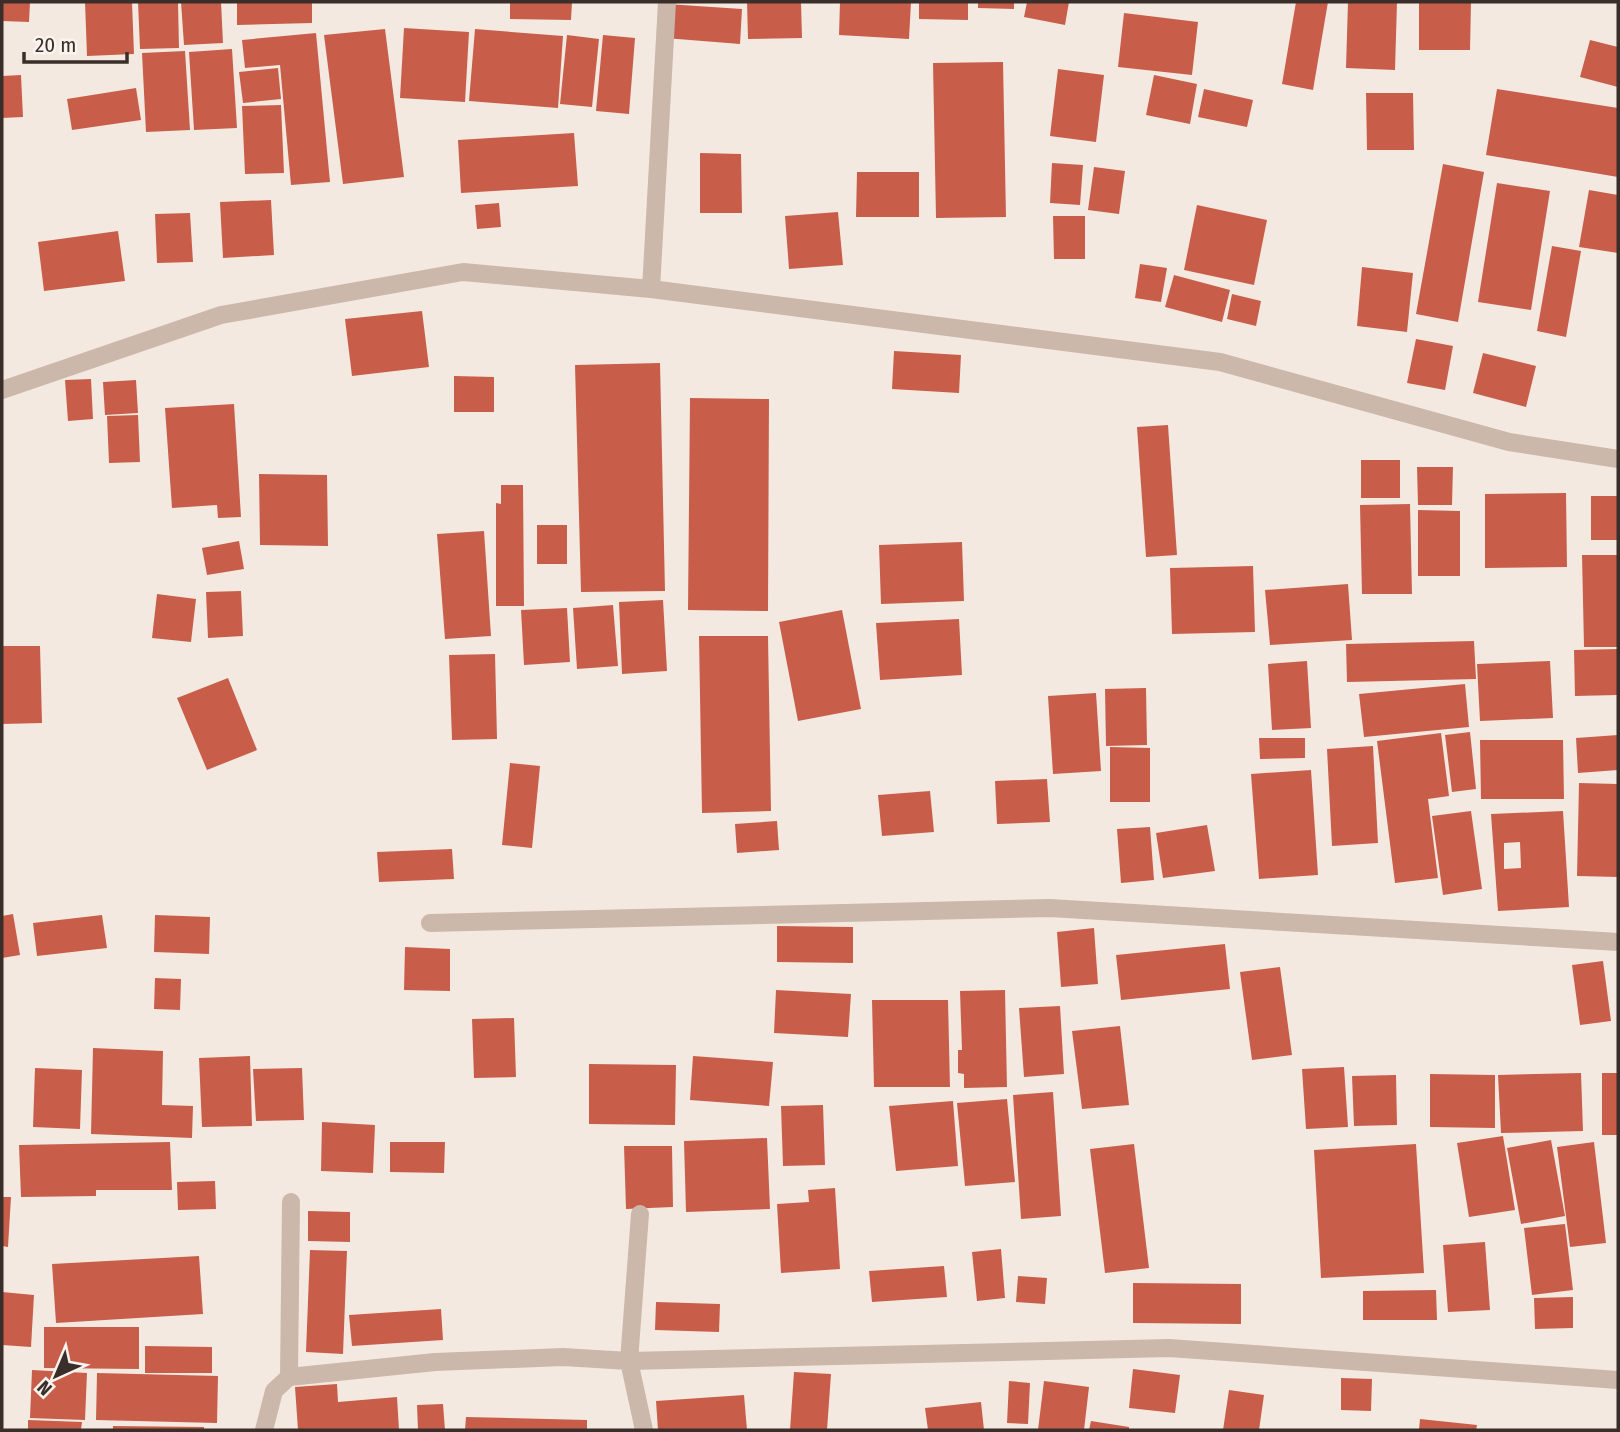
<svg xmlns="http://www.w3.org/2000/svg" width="1620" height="1432" font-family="'Fira Sans Condensed',sans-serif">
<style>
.building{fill:#c85e4a;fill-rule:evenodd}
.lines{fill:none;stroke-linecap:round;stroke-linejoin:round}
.minor{stroke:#ccb7ab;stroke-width:18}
</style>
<rect width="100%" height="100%" fill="#f4e9e0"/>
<!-- building -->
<path class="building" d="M2 2H30L29 22 2 21Z
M85 2H132L134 54 87 56Z
M138 2H178L179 48 140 49Z
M181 2H221L223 43 184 45Z
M237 2H312V23L237 25Z
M510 2H572L571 20 510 19Z
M747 2H801L802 38 748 39Z
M840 2H911L909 39 839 35Z
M919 2H968V20L919 19Z
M978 2H1014V9L978 8Z
M1027 2H1069L1065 25 1024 17Z
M1296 2H1328L1313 90 1282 84Z
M1348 2H1397L1395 70 1346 68Z
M1419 2H1471L1470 50H1419Z
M667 4 742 9 740 44 665 38Z
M1124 13 1198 22 1192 75 1118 67Z
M404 28 469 32 465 102 400 98Z
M385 29 404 177 343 184 324 35Z
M475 29 563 36 558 108 469 101Z
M316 33 330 182 291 185 280 65 245 68 242 40Z
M567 35 599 39 592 107 560 104Z
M603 35 635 38 629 114 596 111Z
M1590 40 1618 47V87L1580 77Z
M232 49 237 128 194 130 189 52Z
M185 51 190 130 146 132 142 53Z
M1003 62 1006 217 936 218 933 63Z
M278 68 281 99 243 103 239 72Z
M1058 69 1104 75 1096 142 1050 136Z
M21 75 23 117 2 118V76Z
M1154 75 1197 84 1190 124 1146 115Z
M136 88 141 120 72 130 67 99Z
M1204 89 1253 100 1247 127 1198 117Z
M1497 89 1618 108V177L1486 155Z
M1366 93H1413L1414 150H1367Z
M281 105 284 173 245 174 242 106Z
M574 133 578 186 461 193 458 140Z
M700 153 741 154 742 213H700Z
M1052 163 1083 165 1080 205 1050 203Z
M1443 164 1484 172 1458 322 1416 314Z
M1094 167 1125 171 1119 214 1088 210Z
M857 172H919V217H856Z
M1497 183 1550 191 1531 310 1478 302Z
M1589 190 1618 195V253L1579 247Z
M271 200 274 255 223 258 220 202Z
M499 203 501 227 477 229 475 205Z
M1197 205 1267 220 1254 285 1184 270Z
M838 212 843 265 789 269 785 216Z
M190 213 193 262 157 263 155 214Z
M1053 216H1085V259H1054Z
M118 231 125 281 44 291 38 242Z
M1552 246 1581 251 1566 337 1537 331Z
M1140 264 1167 268 1161 302 1135 298Z
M1362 267 1413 273 1407 332 1357 326Z
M1174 275 1230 290 1222 322 1165 307Z
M1232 294 1261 301 1256 326 1227 319Z
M422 311 429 367 352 376 345 319Z
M1416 339 1453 346 1445 390 1407 383Z
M894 351 961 355 959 393 892 389Z
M1483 353 1536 366 1526 407 1473 393Z
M660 363 665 591 581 592 575 365Z
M454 376 494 377V412H454Z
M91 379 93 419 68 421 65 380Z
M136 380 138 413 105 415 103 382Z
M690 398 769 399 768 611 688 610Z
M234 404 241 517 218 518 217 505 172 508 165 408Z
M138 415 140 462 109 463 107 416Z
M1168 425 1177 555 1146 557 1137 427Z
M1361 460H1400V498H1361Z
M1417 467H1453L1452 505H1418Z
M259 474 327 475 328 546 260 545Z
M501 485H523L524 606H496V503L501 504Z
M1566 493 1567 567 1485 568V494Z
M1591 496H1618V540H1591Z
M1410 504 1412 594H1362L1360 505Z
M1418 510 1460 511V576H1418Z
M537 525H567V564H537Z
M484 531 491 636 445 639 437 534Z
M239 541 244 569 207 575 202 548Z
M962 542 964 601 881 604 879 545Z
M1582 555H1618V647H1584Z
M1253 566 1255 632 1172 634 1170 568Z
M1348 584 1352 640 1270 645 1265 590Z
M241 591 243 636 208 638 206 592Z
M157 594 196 599 191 642 152 638Z
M663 600 667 671 622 674 619 602Z
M613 605 618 666 577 669 573 608Z
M567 608 570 662 524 665 521 610Z
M842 610 861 709 798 721 779 622Z
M959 619 962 675 880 680 876 623Z
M699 636H768L771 811 702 813Z
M1474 641 1476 679 1347 682 1346 644Z
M2 646H40L42 723 2 724Z
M1618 649V695L1575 696 1574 650Z
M495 654 497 739 452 740 449 655Z
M1307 661 1311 728 1272 730 1268 664Z
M1550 661 1553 718 1480 721 1477 664Z
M228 678 257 750 207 770 177 698Z
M1465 684 1469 727 1364 737 1359 694Z
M1146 688 1147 745 1106 746 1105 689Z
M1096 693 1101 771 1053 774 1048 696Z
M1470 732 1476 789 1452 792 1445 735Z
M1441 733 1449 796 1428 799 1438 878 1395 883 1377 741Z
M1618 735V770L1578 773 1576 738Z
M1259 738H1305V758L1260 759Z
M1480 740H1563L1564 799H1481Z
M1373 746 1378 843 1332 846 1327 749Z
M1110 747 1150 748V802H1110Z
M510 763 540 766 532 848 502 845Z
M1311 770 1318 875 1259 879 1251 774Z
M1047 779 1050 822 997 824 995 781Z
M1579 783 1618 784V877L1577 876Z
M930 791 934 832 882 836 878 795Z
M1471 811 1482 889 1443 895 1432 816Z
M1563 811 1569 907 1498 911 1491 814ZM1520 842 1521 868 1504 869V843Z
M777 821 779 850 737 853 735 824Z
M1207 825 1215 871 1163 878 1156 833Z
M1150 827 1154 880 1121 883 1117 829Z
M452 849 454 879 379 882 377 852Z
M13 914 20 955 2 958V916Z
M102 915 107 948 37 956 33 923Z
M155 915 210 917 209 954 154 952Z
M777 926 853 927V963L777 962Z
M1094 928 1098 984 1061 987 1057 932Z
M1225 944 1230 989 1121 1000 1116 955Z
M405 947 450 949V991L404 990Z
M1603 961 1611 1021 1580 1025 1572 965Z
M1280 967 1292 1055 1252 1060 1240 972Z
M155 978 181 979 180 1010 154 1009Z
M776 990 851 994 848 1037 774 1033Z
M1005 990 1007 1087 964 1088V1074L958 1073V1050H962L960 991Z
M872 1000H948L950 1087H874Z
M1060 1006 1064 1074 1024 1077 1019 1008Z
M514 1018 516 1077 474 1078 472 1019Z
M1120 1026 1129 1105 1082 1109 1072 1031Z
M93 1048 163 1051 162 1105 193 1106 192 1138 91 1134Z
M250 1056 252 1126 202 1127 199 1058Z
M693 1056 773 1062 769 1106 690 1100Z
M589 1064 676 1065 675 1125 589 1124Z
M1344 1067 1348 1127 1306 1129 1302 1069Z
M35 1068 82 1070 80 1129 33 1127Z
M302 1068 304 1120 256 1121 253 1069Z
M1581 1073 1583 1131 1501 1133 1498 1075Z
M1602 1073H1618V1135H1602Z
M1430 1074 1495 1075V1128L1430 1127Z
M1396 1075 1397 1125 1354 1126 1352 1076Z
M1053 1092 1061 1216 1021 1219 1013 1095Z
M1007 1099 1015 1182 965 1186 957 1103Z
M953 1101 958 1166 896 1171 889 1106Z
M823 1105 825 1165 783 1166 781 1106Z
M322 1122 375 1125 373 1173 321 1171Z
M1503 1136 1515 1210 1469 1217 1457 1143Z
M767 1138 770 1209 686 1212 684 1141Z
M1551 1140 1565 1216 1521 1224 1507 1148Z
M170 1142 172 1190H96V1196L21 1197 19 1145Z
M390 1142H445L444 1173 390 1172Z
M1594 1142 1606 1243 1570 1247 1557 1147Z
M1134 1144 1149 1268 1105 1273 1090 1149Z
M1416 1144 1424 1273 1321 1278 1314 1150Z
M624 1146H672L673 1207 626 1209Z
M215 1181 216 1209 178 1210 177 1182Z
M835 1188 840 1269 781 1273 777 1204 809 1202 808 1190Z
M2 1197H11L8 1247 2 1246Z
M308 1211 350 1212V1242L308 1241Z
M1565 1224 1573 1290 1532 1295 1524 1228Z
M1485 1242 1490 1310 1448 1312 1443 1245Z
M1001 1249 1005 1298 977 1301 972 1252Z
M310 1250 347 1251 343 1354 306 1352Z
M199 1256 203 1314 56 1323 52 1264Z
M944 1266 947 1297 872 1302 869 1271Z
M1018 1276 1047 1278 1045 1304 1016 1302Z
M1133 1283 1241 1284V1324L1133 1323Z
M1436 1290 1437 1320H1363V1291Z
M2 1292 34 1295 31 1347 2 1345Z
M1573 1297V1328L1535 1329 1534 1298Z
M656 1302 720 1304 719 1332 655 1330Z
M441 1309 443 1340 352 1346 349 1315Z
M44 1327H139V1369L44 1368Z
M145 1346 212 1347V1373H145Z
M1133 1369 1180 1375 1175 1413 1129 1408Z
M32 1370 87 1373 85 1420 30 1418Z
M794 1372 831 1374 827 1430H790Z
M97 1373 218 1376 217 1423 96 1420Z
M1341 1378 1372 1379 1371 1411 1341 1410Z
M1009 1381 1030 1383 1028 1424 1007 1423Z
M1044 1381 1089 1387 1084 1430H1038Z
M337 1384 338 1402 397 1397 399 1430H298L295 1387Z
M1229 1390 1264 1395 1259 1430H1223Z
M744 1395 747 1430H658L656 1401Z
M981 1402 984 1430H928L925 1408Z
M443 1404 445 1430H418L417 1405Z
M466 1417 587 1420V1430H465Z
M1420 1419 1477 1425 1476 1430H1419Z
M28 1420 82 1422 81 1430H28Z
M1091 1421 1129 1427V1430H1089Z
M113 1426 204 1427V1430H113Z"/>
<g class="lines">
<!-- minor -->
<path class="minor" d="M651 289 667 2
M2 390 221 315 463 272 651 289 1220 362 1509 442 1618 459
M430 923 1050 908 1618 942
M640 1214 629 1361 644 1430
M289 1377 291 1202
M264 1430 274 1391 289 1377 435 1362 563 1357 629 1361 1169 1348 1618 1380"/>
</g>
<!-- border -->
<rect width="1620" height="1432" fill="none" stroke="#3a2e2a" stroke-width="7"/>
<!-- north arrow -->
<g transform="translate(56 1376) rotate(224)" stroke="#fbf3ed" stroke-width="5" paint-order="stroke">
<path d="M0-5L12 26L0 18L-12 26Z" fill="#3a2e2a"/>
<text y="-10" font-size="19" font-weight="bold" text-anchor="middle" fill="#3a2e2a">N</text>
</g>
<!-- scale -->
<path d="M24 52v10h103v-10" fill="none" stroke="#3a2e2a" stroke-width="3.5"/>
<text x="35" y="52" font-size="21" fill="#3a2e2a" stroke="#fbf3ed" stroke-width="5" paint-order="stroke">20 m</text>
</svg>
